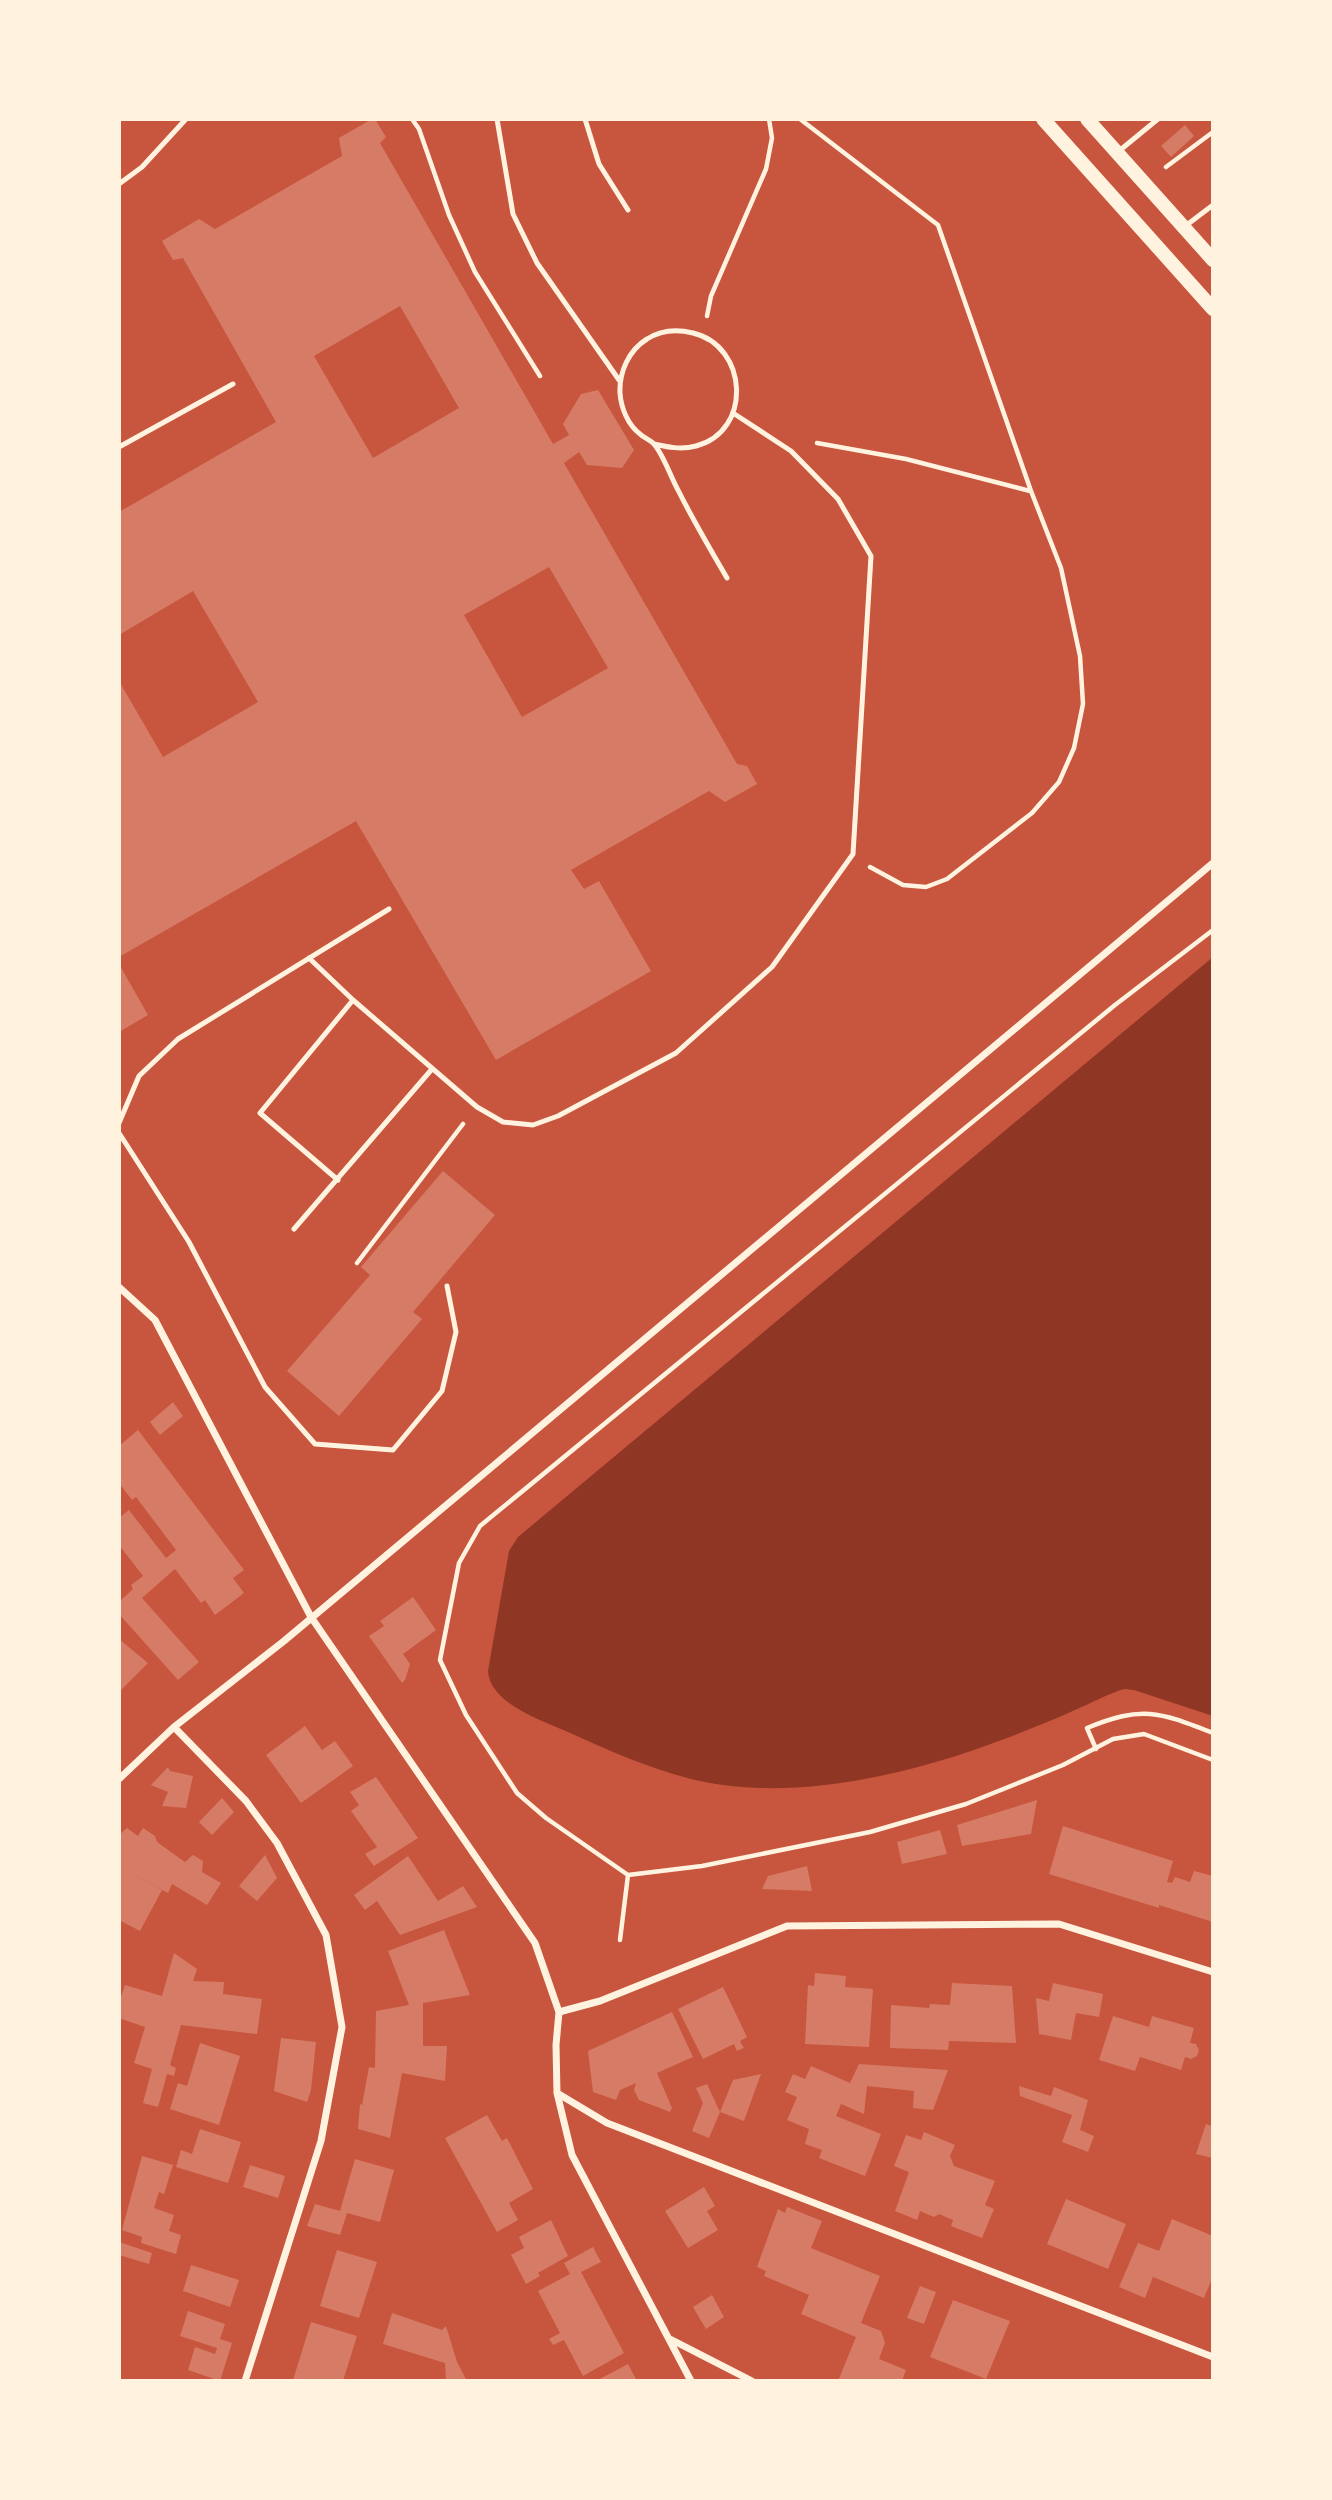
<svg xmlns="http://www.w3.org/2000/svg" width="1332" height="2500" font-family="Barlow,sans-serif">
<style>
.water{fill:#8f3625}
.building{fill:#d67c66;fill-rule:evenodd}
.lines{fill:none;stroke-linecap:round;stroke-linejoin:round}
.path{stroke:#fff3e0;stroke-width:4.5}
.service{stroke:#fff3e0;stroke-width:5}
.minor{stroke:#fff3e0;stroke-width:7}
.secondary{stroke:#fff3e0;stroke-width:14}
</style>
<rect width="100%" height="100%" fill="#c8553d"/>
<!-- water -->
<path class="water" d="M1213 957V1716L1134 1690 1124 1689C1107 1694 1092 1703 1075 1710 1053 1720 1030 1729 1007 1738 913 1774 791 1804 691 1779 648 1768 608 1750 568 1732 542 1720 490 1704 488 1671L509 1551 518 1537Z"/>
<!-- building -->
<path class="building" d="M372 119H375L386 137 380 143 553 444 569 435 563 424 581 394 598 390 634 450 622 468 587 465 579 452 564 463 737 764 747 766 757 784 725 802 709 791 571 870 584 889 599 881 651 971 496 1060 356 821 119 957V681L163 757 258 702 193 591 119 635V512L276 422 183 258 173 260 162 241 199 219 215 229 342 156 339 138ZM400 306 459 408 373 458 314 356ZM549 567 608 668 522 717 464 615Z
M1185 125 1194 136 1171 157 1161 146Z
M119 964 148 1015 119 1032Z
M443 1171 495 1215 413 1312 422 1319 339 1416 287 1371 370 1275 361 1267Z
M173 1402 183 1416 160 1435 150 1422Z
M138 1430 244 1570 233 1578 244 1593 215 1615 205 1600 201 1603 175 1569 142 1598 199 1662 178 1680 119 1614V1602L133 1589 131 1585 143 1576 119 1545V1518L129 1510 166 1558 176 1550 136 1497 132 1500 119 1483V1446Z
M413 1597 436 1630 403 1654 410 1664 405 1680 402 1683 369 1636 384 1626 380 1621Z
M119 1639 148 1663 119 1692Z
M305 1726 322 1750 335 1741 353 1766 301 1803 266 1755Z
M168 1767 170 1771 193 1776 186 1808 162 1806 168 1792 151 1785Z
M376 1777 418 1838 374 1866 365 1854 377 1847 351 1811 359 1805 350 1792Z
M222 1798 234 1812 212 1835 199 1822Z
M1037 1800 1031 1834 962 1846 957 1825Z
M1063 1826 1173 1861 1167 1882 1172 1883 1175 1877 1190 1882 1194 1871 1213 1876V1922L1159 1905V1908L1049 1874Z
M127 1828 138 1836 143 1828 155 1836 157 1842 185 1862 193 1855 203 1861 202 1872 221 1883 207 1905 172 1884 168 1893 122 1868 162 1890 140 1931 119 1920V1835Z
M940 1830 947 1854 902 1864 897 1842Z
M265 1855 277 1878 257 1901 239 1886Z
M408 1856 438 1901 463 1886 477 1907 400 1935 377 1901 365 1910 354 1895Z
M807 1866 812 1891 762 1889 768 1876Z
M444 1930 470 1995 423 2003V2046H447L445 2081 402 2073 390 2138 358 2129 360 2104 362 2105 369 2067 375 2068 376 2011 409 2005 388 1951Z
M174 1953 197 1969 193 1981 224 1982 223 1994 262 1999 257 2034 181 2025 170 2065 176 2068 174 2076 167 2074 158 2107 143 2103 152 2069 134 2063 145 2027 119 2018V2003L125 1985 162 1996Z
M815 1973 846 1976 845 1987 873 1989 869 2047 805 2044 808 1985 814 1986Z
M952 1983 1012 1986 1016 2043 949 2041 948 2050 890 2048 891 2005 929 2008 930 2004 950 2005Z
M1053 1983 1103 1994 1099 2017 1076 2013 1071 2040 1039 2034 1036 1998 1049 2001Z
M723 1987 747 2037 740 2041 744 2048 737 2051 734 2044 703 2059 678 2009Z
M672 2012 693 2057 657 2073 672 2108 670 2112 639 2100 634 2090 636 2083 620 2090 616 2100 593 2092 588 2051Z
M1113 2016 1149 2027 1152 2016 1194 2028 1190 2043 1196 2044 1199 2050 1197 2056 1191 2059 1185 2057 1181 2070 1140 2057 1135 2071 1099 2060Z
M281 2038 316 2042 311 2090 307 2102 274 2091Z
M200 2043 240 2056 219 2125 170 2109 178 2083 187 2086Z
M859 2064 948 2070 933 2110 913 2108 914 2091 867 2086 864 2114 841 2104 836 2116 881 2134 865 2176 819 2158 822 2150 805 2144 809 2129 787 2120 797 2097 785 2092 793 2074 805 2079 811 2066 850 2083Z
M761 2074 744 2121 720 2112 733 2080Z
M707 2084 720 2112 709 2138 692 2131 703 2103 696 2088Z
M1019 2086 1051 2096 1054 2087 1088 2100 1080 2130 1094 2136 1088 2152 1062 2142 1072 2115 1020 2096Z
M487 2115 502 2141 507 2138 533 2189 509 2203 518 2220 497 2232 445 2138Z
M1206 2124 1213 2127V2158L1196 2154Z
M200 2129 241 2142 228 2183 176 2167 181 2150 192 2154Z
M924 2132 955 2145 950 2156 954 2166 995 2181 985 2205 994 2209 982 2238 951 2226 953 2220 939 2214 934 2217 920 2211 917 2220 895 2211 909 2172 894 2166 906 2135 921 2140Z
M142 2156 173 2165 164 2194 159 2192 154 2208 174 2215 169 2231 181 2235 176 2254 141 2243 142 2237 122 2230Z
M355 2159 394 2170 380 2222 347 2213 340 2235 307 2226 315 2204 340 2211Z
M250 2165 285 2176 278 2198 243 2187Z
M704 2187 715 2206 707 2211 718 2230 688 2248 665 2211Z
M1066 2199 1126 2224 1108 2269 1047 2244Z
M787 2207 822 2221 811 2248 880 2276 861 2323 881 2331 885 2343 879 2359 906 2370 902 2381H838L856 2337 801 2314 809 2295 764 2276 766 2271 757 2267 778 2209 785 2213Z
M1172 2219 1213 2236V2276L1204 2298 1153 2277 1145 2298 1119 2287 1138 2243 1159 2251Z
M551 2220 568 2256 538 2273 540 2276 526 2284 511 2255 524 2248 519 2237Z
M119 2242 152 2253 149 2264 119 2255Z
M593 2247 601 2262 581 2272 624 2353 583 2376 564 2340 553 2345 549 2339 560 2333 538 2291 570 2274 564 2263Z
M337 2250 377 2262 359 2318 320 2306Z
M191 2265 239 2280 230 2307 183 2291Z
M920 2286 936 2292 924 2324 907 2318Z
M712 2295 724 2317 706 2329 693 2307Z
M953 2300 1010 2321 986 2379 930 2357Z
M188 2311 225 2324 220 2339 232 2343 220 2381 188 2370 195 2347 215 2354 217 2348 180 2336Z
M392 2313 442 2330 446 2326 457 2362 467 2381H446L445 2363 383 2344Z
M311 2322 357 2336 343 2381 293 2380Z
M628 2364 637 2381H596Z"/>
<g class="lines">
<!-- path -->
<path class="path" d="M412 119 419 129 449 215 475 272 540 376
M800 119 938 225 1031 491 1061 568 1080 656 1083 704 1074 748 1059 782 1032 813 947 879 926 887 903 885 870 867
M1166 167 1213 132
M707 316 711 296 766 169 772 138 769 119
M817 443 906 459 1030 491
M1213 930 1115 1005 480 1526 459 1563 440 1660 466 1715 517 1793 546 1818 628 1875 702 1866 870 1832 966 1804 1063 1765 1113 1739 1144 1734 1213 1760
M357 1263 463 1124
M1096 1749 1087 1728C1143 1705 1159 1712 1213 1733
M620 1940 628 1875"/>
<!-- service -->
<path class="service" d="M497 119 513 214 537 263 619 380
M585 119 599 164 628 210
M1119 151 1158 119
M119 184 142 167 186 119
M1184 227 1213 205
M654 444C667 447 681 450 696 446 753 431 748 346 693 333 677 329 661 330 647 339 629 350 619 372 620 393 621 408 628 425 640 434 644 438 650 440 653 443 663 453 671 478 678 490 693 520 710 549 727 578
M119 447 233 384
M309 958 353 1000 477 1107 503 1122 533 1125 558 1116 676 1053 772 967 853 854 871 556 838 499 791 451 733 413
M119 1123 139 1076 178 1039 389 909
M119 1133 189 1242 265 1387 315 1444 393 1450 442 1391 456 1332 447 1286
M338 1180 260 1113 353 1000
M294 1229 432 1069"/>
<!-- minor -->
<path class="minor" d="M119 1287 155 1320 311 1617 535 1943 559 2012 556 2045 557 2093 572 2155 691 2381
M174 1727 246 1801 277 1843 326 1935 342 2027 321 2141 245 2381
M119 1779 174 1727 284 1641 1213 863
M559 2012 600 2001 787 1926 1059 1924 1213 1972
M557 2093 607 2123 1213 2357
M672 2340 752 2381"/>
<!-- secondary -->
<path class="secondary" d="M1043 119 1213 309
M1087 119 1213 260"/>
</g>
<!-- border -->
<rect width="1332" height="2500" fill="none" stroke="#fff3e0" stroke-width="242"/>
</svg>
